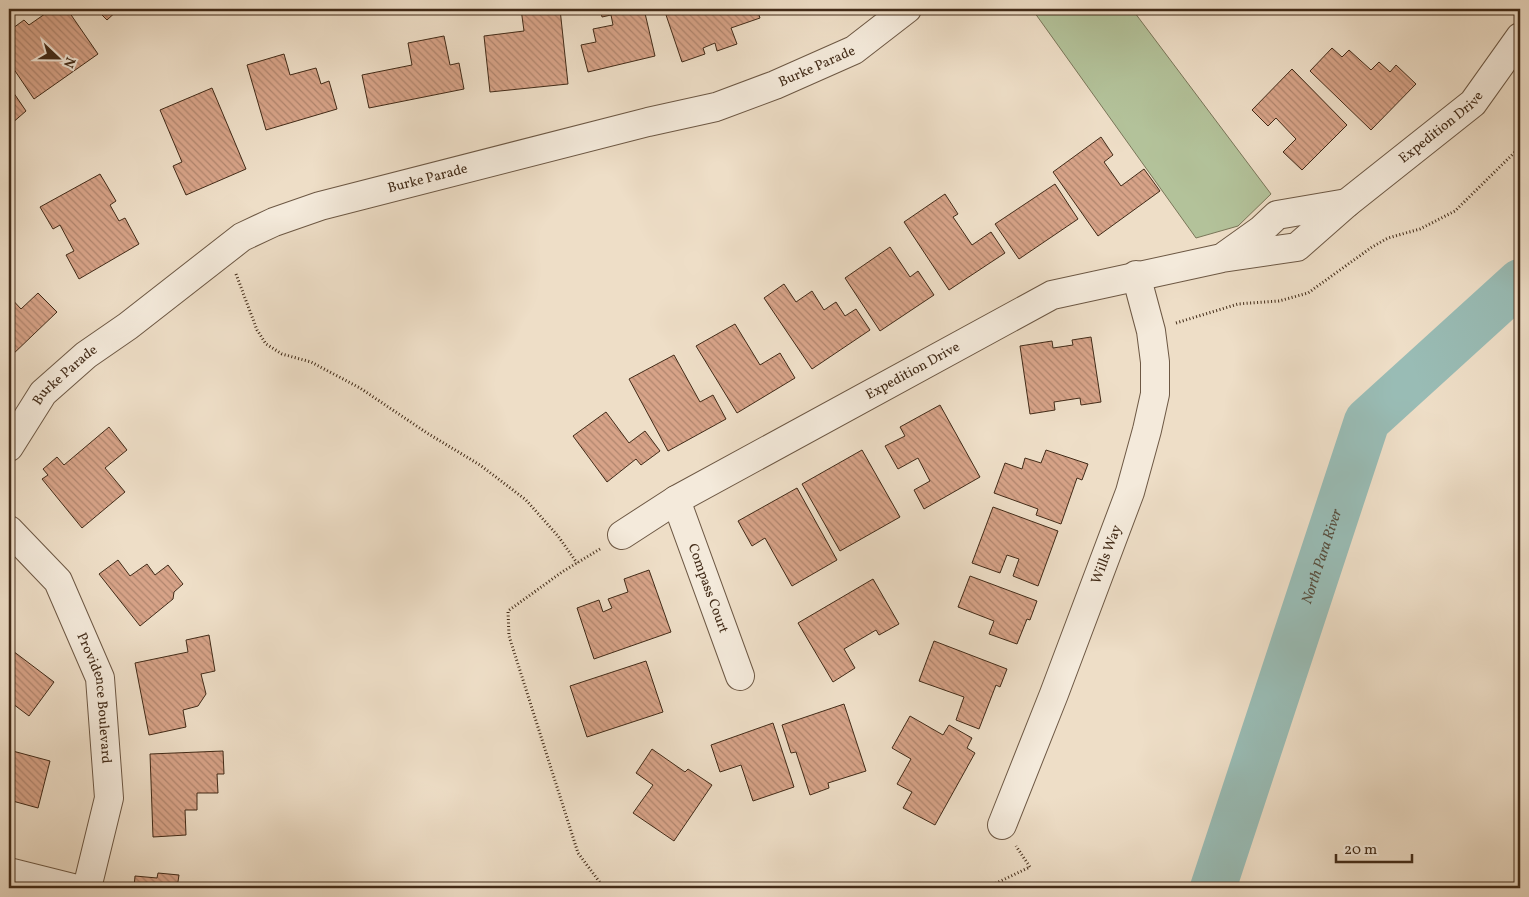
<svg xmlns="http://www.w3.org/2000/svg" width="1529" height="897" font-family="Vollkorn,serif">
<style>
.park{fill:#b3c29a;stroke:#7a7659}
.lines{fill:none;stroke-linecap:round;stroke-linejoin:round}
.river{stroke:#99bcb5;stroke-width:46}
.building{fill:url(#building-back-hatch);stroke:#422b18}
.street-casing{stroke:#6d5844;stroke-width:30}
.path{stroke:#422b18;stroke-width:3;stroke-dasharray:1 2.5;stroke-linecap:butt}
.street{stroke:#f4eadb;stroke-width:28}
.labels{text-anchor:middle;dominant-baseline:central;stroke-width:4.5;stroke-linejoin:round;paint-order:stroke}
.street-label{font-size:14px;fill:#422b18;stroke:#f4eadb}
.water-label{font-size:15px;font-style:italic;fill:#584f3f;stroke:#f4eadb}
</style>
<defs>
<pattern id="building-back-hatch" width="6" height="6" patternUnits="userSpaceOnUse" patternTransform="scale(1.25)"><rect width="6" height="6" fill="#d7a388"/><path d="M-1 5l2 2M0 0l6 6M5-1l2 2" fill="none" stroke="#b0856e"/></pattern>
</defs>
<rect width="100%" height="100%" fill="#eedec7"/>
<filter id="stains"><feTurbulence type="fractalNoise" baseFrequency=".004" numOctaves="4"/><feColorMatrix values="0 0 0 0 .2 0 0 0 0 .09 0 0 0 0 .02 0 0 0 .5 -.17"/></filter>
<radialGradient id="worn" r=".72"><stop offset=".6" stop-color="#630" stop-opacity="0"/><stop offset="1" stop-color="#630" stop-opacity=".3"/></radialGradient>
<!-- park -->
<path class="park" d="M1032 9H1132L1271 194 1238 226 1196 238Z"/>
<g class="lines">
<!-- river -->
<path class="river" id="s1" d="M1213 888 1367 421 1520 282"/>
</g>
<!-- building -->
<path class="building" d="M52 9H67L98 54 34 99 9 62V31L24 20 29 25Z
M96 9H119L107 20Z
M521 9H560L568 84 490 92 484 36 524 31Z
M600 9H644L655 56 588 72 581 45 596 42 593 29 613 25 611 15 602 17Z
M664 9H695L696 10 700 9H757L760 18 731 28 737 44 717 51 715 43 703 48 705 54 682 62Z
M444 36 450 65 459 63 464 89 369 108 362 75 412 65 408 43Z
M1332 48 1342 57 1349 50 1371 70 1379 62 1390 72 1396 65 1416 84 1371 130 1310 71Z
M284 54 290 75 316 68 321 84 329 81 337 109 266 130 247 65Z
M1292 69 1347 125 1302 170 1283 152 1296 139 1276 118 1268 126 1252 110Z
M9 86 26 111 11 124 9 133Z
M212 88 246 169 186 195 173 166 182 162 160 110Z
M1101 137 1113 155 1104 162 1121 186 1144 169 1160 191 1098 236 1053 172Z
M100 174 116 201 110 205 119 221 125 218 139 244 79 279 66 255 74 251 60 225 53 229 40 207Z
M1055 184 1078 219 1019 259 995 224Z
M945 194 958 214 953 217 972 245 991 232 1005 253 949 290 904 222Z
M890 247 910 277 918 271 934 295 880 331 845 278Z
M784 284 796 302 812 291 824 310 836 302 845 316 856 309 870 330 812 369 764 298Z
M38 293 57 312 10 357 9 355V296L21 309Z
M735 324 760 365 780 353 795 378 737 413 696 346Z
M1091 337 1101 402 1081 405 1080 398 1054 402 1055 410 1030 414 1020 346 1052 341 1053 348 1073 345 1072 340Z
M674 355 700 402 713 395 726 419 668 451 629 379Z
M940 405 980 477 924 509 914 490 930 481 918 458 898 469 885 446 905 436 900 427Z
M606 412 629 443 645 431 660 451 641 465 636 459 607 482 573 436Z
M109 427 127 450 105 468 125 492 82 528 42 479 48 475 43 469 57 457 64 465Z
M862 450 900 517 840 551 802 484Z
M1046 450 1088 464 1082 480 1077 478 1061 524 1036 515 1038 509 994 493 1005 463 1022 469 1025 458 1041 463Z
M797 488 837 560 792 586 765 538 752 546 738 521Z
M993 507 1058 531 1038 586 1013 576 1019 559 1007 555 1000 573 972 563Z
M118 560 130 576 147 564 155 575 168 565 183 584 174 592 173 599 140 626 99 574Z
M649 570 671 632 594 659 577 608 599 600 603 612 612 608 608 599 628 592 624 579Z
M970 576 1037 601 1030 620 1027 619 1017 644 989 634 994 621 958 607Z
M873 579 899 624 879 635 876 630 844 649 855 668 833 682 798 623Z
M209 635 215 671 201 674 206 694 198 706 183 710 186 727 149 735 135 663 188 652 186 640Z
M934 641 1007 669 1000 687 996 685 979 729 956 720 964 697 919 681Z
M9 648 54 682 29 716 9 701Z
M646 661 663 712 587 737 570 686Z
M844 704 866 771 828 783 829 788 810 795 796 752 791 753 782 725Z
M910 716 943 735 949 725 972 738 967 748 975 753 935 825 903 808 912 792 897 784 911 759 892 748Z
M773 723 794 787 753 801 741 765 720 772 711 745Z
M652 749 685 772 688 769 712 785 674 841 633 813 653 785 636 773Z
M9 750 50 761 38 808 9 800Z
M223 751 224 774H217L218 793H197V810H185L186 835 153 837 150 754Z
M158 873 179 875 177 888H134L135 876 157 878Z"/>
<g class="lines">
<defs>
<g id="street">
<path d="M1226 255 1261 230 1277 215 1347 203"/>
<path id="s2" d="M9 447 43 393 86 355 128 326 242 237 274 222 320 206 648 122 716 107 775 85 854 50 907 9"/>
<path id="s3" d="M676 500 740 676"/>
<path id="s4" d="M9 530 58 581 100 678 109 798 87 888"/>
<path id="s5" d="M622 535 676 500 1052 295 1222 258 1297 247 1347 203 1473 103 1520 37"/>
<path id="s6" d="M1002 825 1054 694 1130 492 1147 430 1155 394V362L1151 331 1136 275"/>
<path d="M9 872 73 888"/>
</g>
</defs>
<!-- street casing -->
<use href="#street" class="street-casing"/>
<!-- path -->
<path class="path" d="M236 274 257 330 266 344 282 354 311 362 360 388 427 433 480 465 526 500 558 536 577 563
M1176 323 1238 304 1279 301 1308 293 1372 247 1388 238 1420 229 1455 211 1520 147
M600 549 562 572 508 611 509 636 578 853 604 888
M986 888 1030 867 1016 846"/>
<!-- street -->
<use href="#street" class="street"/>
</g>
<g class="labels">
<!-- street labels -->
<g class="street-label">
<text stroke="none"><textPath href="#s2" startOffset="918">Burke Parade</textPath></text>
<text stroke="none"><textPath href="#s5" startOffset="930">Expedition Drive</textPath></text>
<text stroke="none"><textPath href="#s2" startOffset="512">Burke Parade</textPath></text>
<text stroke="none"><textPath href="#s5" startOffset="334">Expedition Drive</textPath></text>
<text stroke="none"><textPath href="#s2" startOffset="92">Burke Parade</textPath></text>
<text stroke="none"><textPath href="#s6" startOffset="290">Wills Way</textPath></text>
<text stroke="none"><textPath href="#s3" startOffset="94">Compass Court</textPath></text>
<text stroke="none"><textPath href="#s4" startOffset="195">Providence Boulevard</textPath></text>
</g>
<!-- water labels -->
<g class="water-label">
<text stroke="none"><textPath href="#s1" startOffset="349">North Para River</textPath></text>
</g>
</g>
<!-- margin -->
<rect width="1529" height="897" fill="none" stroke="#eedec7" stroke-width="30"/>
<rect x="10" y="10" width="1509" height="877" fill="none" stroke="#422b18" stroke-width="2.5"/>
<rect x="15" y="15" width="1499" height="867" fill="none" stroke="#422b18"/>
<!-- north arrow -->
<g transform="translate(58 58) rotate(112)" stroke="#f4eadb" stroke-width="4" paint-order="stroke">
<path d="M0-4L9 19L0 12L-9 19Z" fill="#422b18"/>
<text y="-8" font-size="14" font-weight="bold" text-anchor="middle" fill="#422b18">N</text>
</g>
<!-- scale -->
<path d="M1336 854v8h76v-8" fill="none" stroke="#422b18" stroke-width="2.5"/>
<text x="1344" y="854" font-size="15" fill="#422b18" stroke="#f4eadb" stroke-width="4" paint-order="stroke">20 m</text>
<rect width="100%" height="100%" filter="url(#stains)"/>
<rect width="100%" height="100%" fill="url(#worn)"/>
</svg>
